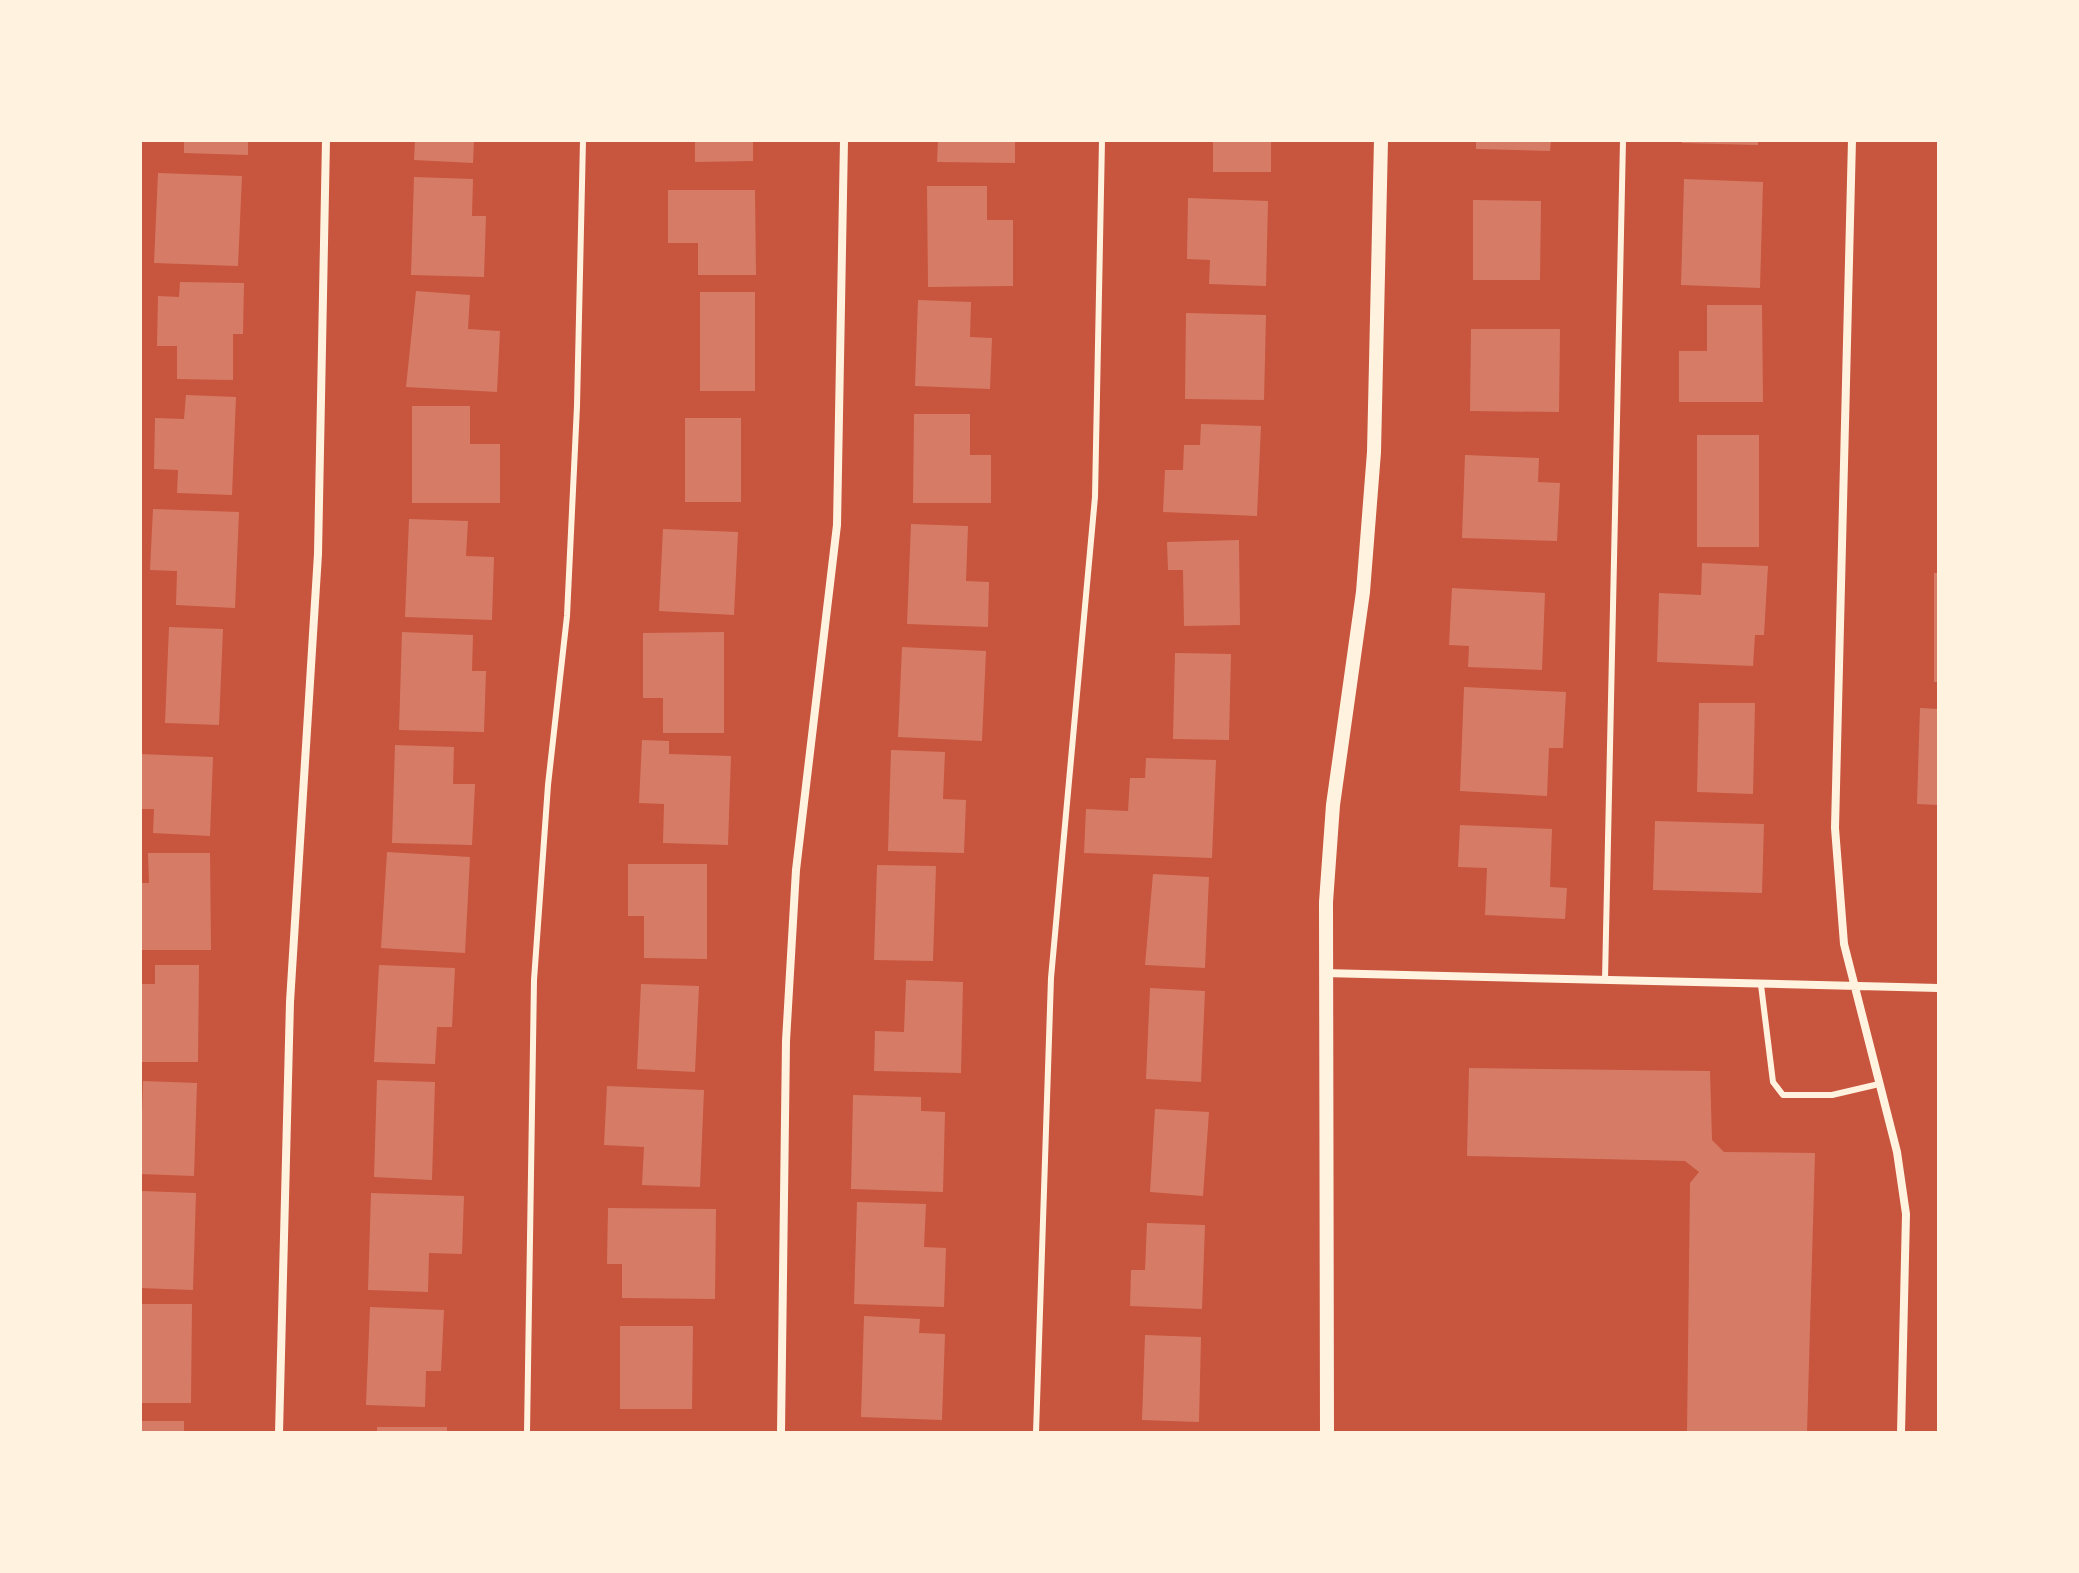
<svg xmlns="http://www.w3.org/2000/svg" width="2079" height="1573" font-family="'Alegreya Sans',sans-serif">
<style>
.building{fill:#d67c66}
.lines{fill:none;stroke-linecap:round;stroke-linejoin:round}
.service{stroke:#fff3e0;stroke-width:6}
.minor{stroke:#fff3e0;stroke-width:8}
.tertiary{stroke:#fff3e0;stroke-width:14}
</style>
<rect width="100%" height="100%" fill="#c8553d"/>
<!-- building -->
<path class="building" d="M184 140H248V155L184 153Z
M415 140H474L473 163 414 160Z
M695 140H753V161L695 162Z
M938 140H1015V163L937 162Z
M1213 140H1271V172H1213Z
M1476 140H1551L1550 151 1476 149Z
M1682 140H1758V145L1682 143Z
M158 173 242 176 238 266 154 263Z
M414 177 473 179 472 216H486L484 277 411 275Z
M1684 179 1763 182 1760 288 1681 285Z
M927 186H987V220H1013V286L928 287Z
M668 190H755L756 275H698V243H668Z
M1188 198 1268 201 1266 286 1209 284 1210 260 1187 259Z
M1473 200 1541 201 1540 280H1473Z
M180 282 244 283 243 334H233V380L177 379V346H157L158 296 179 297Z
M416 291 470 295 468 329 500 331 497 392 406 387Z
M700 292H755V391H700Z
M918 300 971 302 970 337 992 338 990 389 915 386Z
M1707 305H1762L1763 402H1679V351H1707Z
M1186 313 1266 315 1264 400 1185 399Z
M1471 329H1560L1559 412 1470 411Z
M186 395 236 397 232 495 177 493 178 470 154 469 155 418 184 419Z
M412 406H470V444H500V503H412Z
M914 414H970V455H991V503H913Z
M685 418H741V502H685Z
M1201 424 1261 426 1257 516 1163 512 1165 470H1183L1184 445H1200Z
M1697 435H1759V547H1697Z
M1465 455 1539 458 1538 482 1560 483 1557 541 1462 538Z
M153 509 239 512 235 608 176 605 177 571 150 570Z
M409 519 468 521 466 556 494 557 492 620 405 617Z
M911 524 968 526 966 581 989 582 988 627 907 624Z
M663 529 738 532 734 615 659 611Z
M1239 540 1240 625 1184 626 1183 570H1168L1167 542Z
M1702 563 1768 566 1764 635H1755L1753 666 1657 662 1659 593 1701 595Z
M1934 573H1939V682H1934Z
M1452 588 1545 593 1542 670 1468 667 1469 646 1449 645Z
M169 627 223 629 219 725 165 723Z
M402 632 473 635 472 671H486L484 732 399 730Z
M724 632V733H663V698H643V633Z
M902 647 986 651 982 741 898 737Z
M1175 653 1231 654 1229 740 1173 739Z
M1464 687 1566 692 1563 748H1549L1547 796 1460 791Z
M1699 703H1755L1753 794 1697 792Z
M1920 708 1939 709V805L1917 804Z
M642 740 669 741V754L731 756 728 845 663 843 664 804 639 803Z
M395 745 454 747 453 784H475L472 845 392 843Z
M891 750 945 752 943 799 966 800 964 853 888 851Z
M140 754 213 757 210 836 153 833 154 809H140Z
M1146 758 1216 760 1212 858 1084 853 1086 809 1128 811 1130 778H1145Z
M1655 821 1764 824 1762 893 1653 890Z
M1460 825 1552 829 1550 887 1567 888 1565 919 1485 915 1487 868 1458 867Z
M387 852 470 857 465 953 381 948Z
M148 853H210L211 950H140V883H149Z
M628 864H707V959L644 958V916H628Z
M877 865 936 866 933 961 874 960Z
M1153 874 1209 877 1205 968 1145 965Z
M155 965H199L198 1062H140V984H155Z
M379 965 455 968 452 1027H437L435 1064 374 1062Z
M906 980 963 982 961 1073 874 1071 875 1031 904 1032Z
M641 984 699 986 695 1072 637 1069Z
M1150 988 1205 991 1201 1082 1146 1079Z
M1469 1068 1710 1071 1712 1140 1724 1152 1815 1153 1807 1433H1687L1690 1183 1699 1172 1685 1161 1467 1156Z
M377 1080 435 1082 432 1180 374 1177Z
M143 1081 197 1083 194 1176 140 1174Z
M607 1086 704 1090 700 1187 642 1185 644 1147 604 1145Z
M853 1095 921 1097V1111L945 1112 943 1192 851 1189Z
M1155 1109 1209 1112 1203 1196 1150 1192Z
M141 1191 196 1193 193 1290 140 1288Z
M371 1193 464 1196 462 1254 429 1253 428 1292 368 1290Z
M857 1202 926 1204 924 1247 946 1248 944 1307 854 1304Z
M608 1208 716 1209 715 1299 622 1298V1264H607Z
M1147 1223 1205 1225 1202 1309 1130 1306 1131 1270H1145Z
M140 1304H192L191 1403H140Z
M370 1307 444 1310 441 1371H426L425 1407 366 1405Z
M864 1316 920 1319 919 1333 945 1334 942 1420 861 1417Z
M620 1326H693L692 1409H620Z
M1145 1335 1201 1337 1199 1422 1142 1420Z
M140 1421H184V1433H140Z
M377 1427H447V1433H377Z"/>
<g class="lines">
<!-- service -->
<path class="service" d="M1605 980 1623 140
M1761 985 1773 1082 1783 1095H1832L1879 1084
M527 1433 534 980 548 785 567 616 577 406 583 140
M1036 1433 1051 978 1095 497 1102 140"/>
<!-- minor -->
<path class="minor" d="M1852 140 1835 828 1844 944 1897 1152 1906 1214 1901 1433
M1324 973 1939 988
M279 1433 290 1002 318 554 326 140
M781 1433 786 1041 796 870 837 525 844 140"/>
<!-- tertiary -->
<path class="tertiary" d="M1327 1433 1326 902 1333 805 1363 592 1374 452 1381 140"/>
</g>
<!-- border -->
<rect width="2079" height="1573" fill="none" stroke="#fff3e0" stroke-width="284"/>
</svg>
